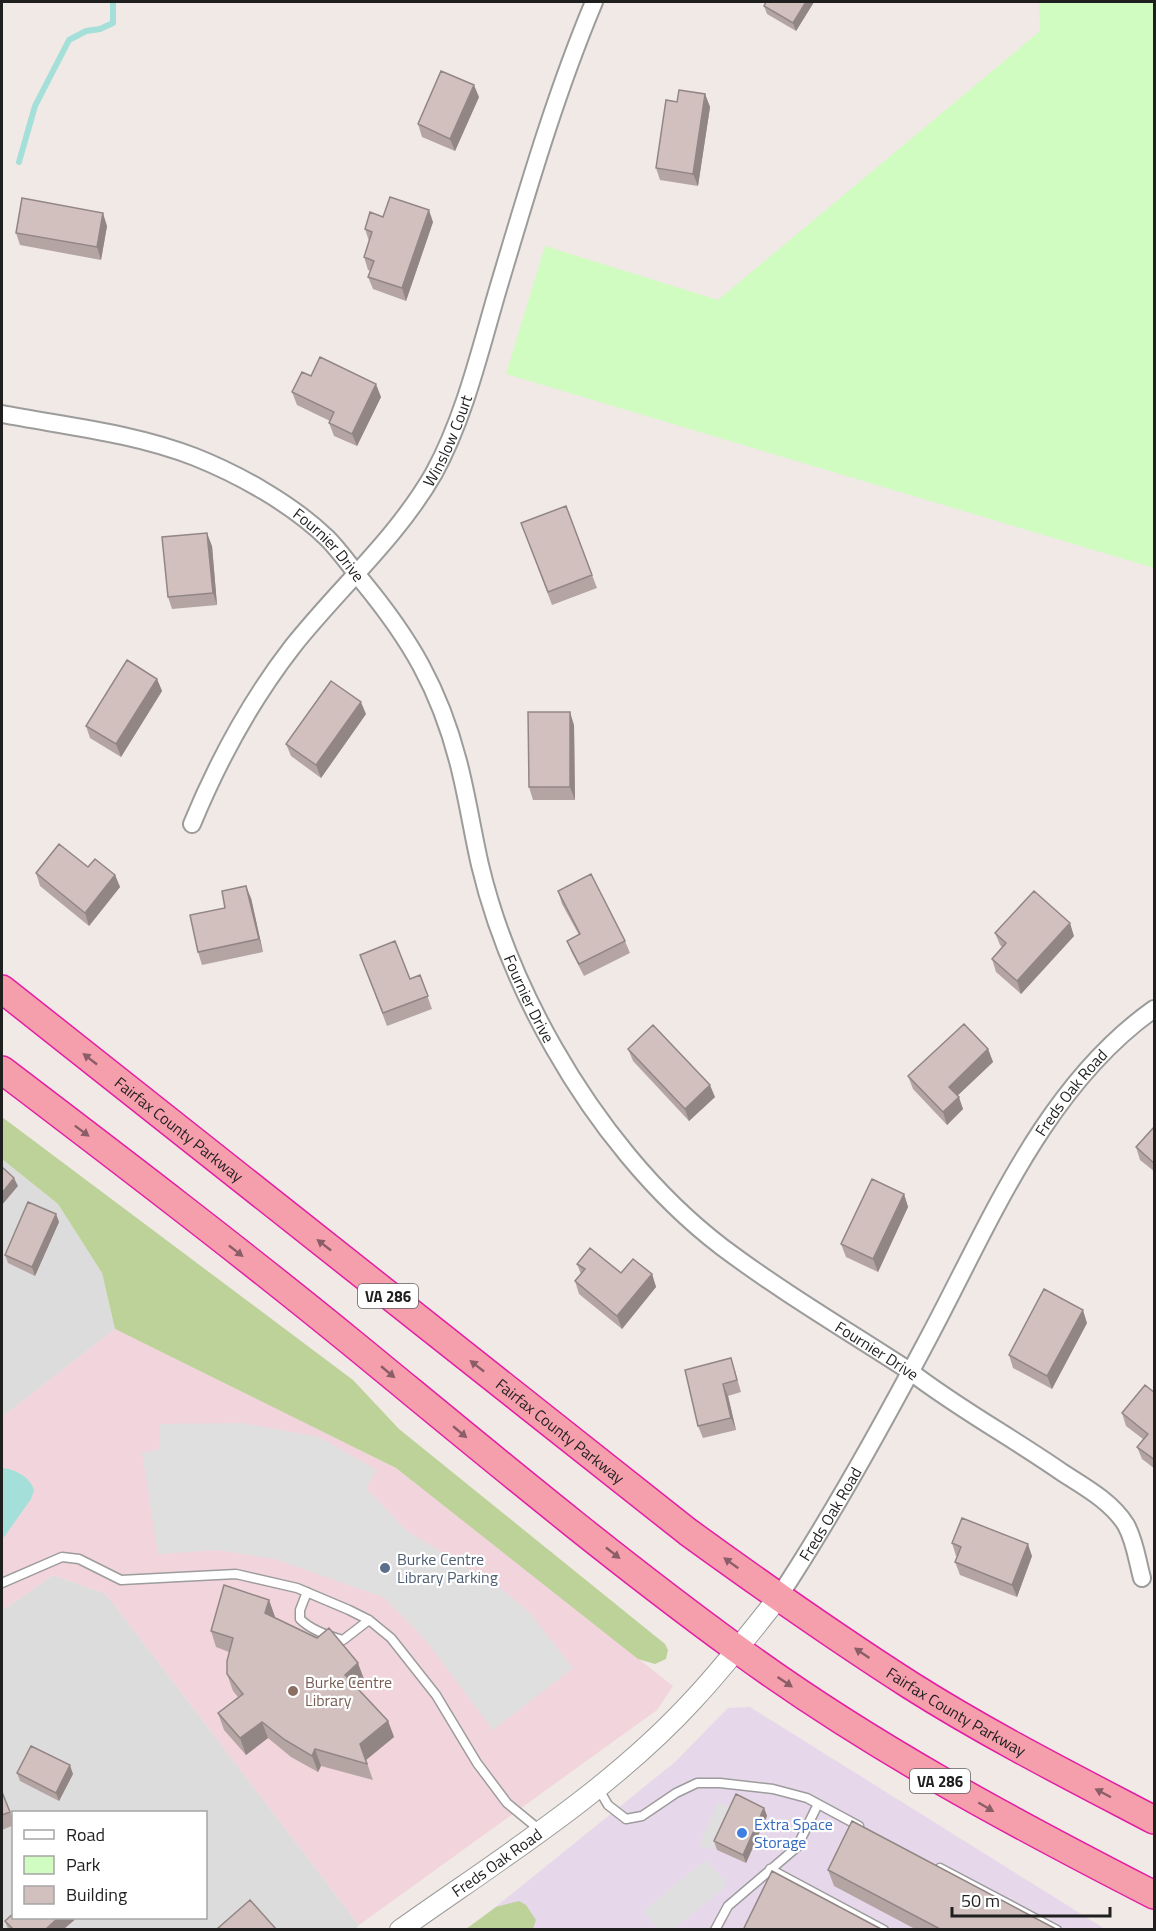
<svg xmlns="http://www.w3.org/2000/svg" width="1156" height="1931" font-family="'Titillium Web',sans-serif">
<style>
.residential{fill:#dddcdd;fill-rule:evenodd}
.commercial{fill:#f2d4dd}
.industrial{fill:#e7d7ea}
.forest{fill:#bcd298}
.park{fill:#d0fcc1}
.parking{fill:#dfdfdf}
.water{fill:#a4e0d9}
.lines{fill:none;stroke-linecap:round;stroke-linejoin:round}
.stream{stroke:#a4e0d9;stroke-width:6}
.service-casing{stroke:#9c9c9c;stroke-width:11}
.minor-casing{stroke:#9c9c9c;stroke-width:20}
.tertiary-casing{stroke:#9c9c9c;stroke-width:22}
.trunk-casing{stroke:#e31ea4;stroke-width:30}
.service{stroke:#fff;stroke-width:8}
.minor{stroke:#fff;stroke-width:16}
.tertiary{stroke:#fff;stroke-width:20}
.trunk{stroke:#f59eac;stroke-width:27}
.wall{fill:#b4a5a3}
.shaded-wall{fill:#928685}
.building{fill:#d1c0be;stroke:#928685;stroke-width:1.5}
.oneway{fill:#8a5e66}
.service-dot{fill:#5c6f8a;stroke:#fff;stroke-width:2}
.education-dot{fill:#8d6e63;stroke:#fff;stroke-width:2}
.shop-dot{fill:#3f7fe0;stroke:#fff;stroke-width:2}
.labels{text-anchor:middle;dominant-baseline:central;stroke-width:4.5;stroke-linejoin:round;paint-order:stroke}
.shield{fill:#fff;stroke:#626262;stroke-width:1.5}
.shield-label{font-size:15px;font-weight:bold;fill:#1f1f1f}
.street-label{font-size:16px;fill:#1f1f1f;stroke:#fff}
.service-label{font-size:16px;fill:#4e5e75;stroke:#fff;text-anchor:start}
.education-label{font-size:16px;fill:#785e54;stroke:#fff;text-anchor:start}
.shop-label{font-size:16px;fill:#366cbe;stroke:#fff;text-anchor:start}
</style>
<rect width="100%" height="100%" fill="#f1e9e5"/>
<!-- residential -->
<path class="residential" d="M2 1159 58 1204 102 1273 115 1329 2 1417Z
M53 1575 106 1594 359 1925 354 1930H2V1611ZM14 1812H206V1918H14Z"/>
<!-- commercial -->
<path class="commercial" d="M115 1329 396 1468 673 1686 657 1710 359 1925 106 1594 53 1575 2 1611V1417Z"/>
<!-- industrial -->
<path class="industrial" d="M750 1707 1105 1929 467 1930 675 1762 728 1708Z"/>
<!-- forest -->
<path class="forest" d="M2 1117 353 1380 399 1429 665 1644 668 1650 666 1659 655 1664 638 1659 396 1468 115 1329 102 1273 58 1204 2 1159Z
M519 1901 526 1905 536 1920 533 1929H466L496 1907Z"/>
<!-- park -->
<path class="park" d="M1039 2H1154V568L506 374 545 246 718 300 1040 31Z"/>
<!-- parking -->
<path class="parking" d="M243 1423 319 1437 377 1470 366 1488 407 1531 500 1588 529 1612 573 1668 493 1730 424 1638 383 1597 274 1559 217 1550 158 1554 142 1453 159 1449 160 1424Z
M718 1802 731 1808 712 1850 699 1845Z
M706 1860 728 1885 674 1929H659L643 1911Z"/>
<!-- water -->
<path class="water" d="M2 1468C15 1469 30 1477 34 1490L31 1499 2 1540Z"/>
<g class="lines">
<!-- stream -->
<path class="stream" d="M19 162 35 106 69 40 86 31 100 29 113 23V2"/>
<defs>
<path id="service" d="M2 1583 62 1557 79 1559 121 1580 236 1574 297 1588 349 1610 369 1620 391 1638 436 1695 477 1763 507 1803 541 1831
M307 1592 300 1610V1619C311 1630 328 1636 343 1640L369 1620
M597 1786 608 1805 626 1819 642 1816 676 1793 697 1783H720L773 1789 807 1798 859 1826
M940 1868 1057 1930
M770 1869 884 1930
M715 1930 728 1906 797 1847 818 1804"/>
<g id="minor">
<path id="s1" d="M2 414C65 426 134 433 195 457 240 475 292 504 327 538 340 551 351 567 363 582 410 639 439 688 458 761 467 795 472 830 480 865 495 928 522 992 554 1048 596 1122 654 1195 722 1247 782 1292 848 1331 911 1372 959 1409 1013 1438 1063 1473 1085 1487 1112 1502 1126 1525 1135 1541 1137 1560 1142 1578"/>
<path id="s2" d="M192 824C218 761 251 700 293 646 339 588 397 538 434 473 465 416 480 350 498 289 527 192 555 95 594 2"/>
<path id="s3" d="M778 1598C834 1513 883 1424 930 1335 991 1220 1045 1086 1154 1009"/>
</g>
<g id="tertiary">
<path id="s4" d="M400 1930C500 1859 611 1790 694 1699 724 1667 751 1632 778 1598"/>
</g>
<g id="trunk">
<path id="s5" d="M2 989 688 1532C761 1585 835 1637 910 1685 989 1735 1072 1777 1154 1820"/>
<path d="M2 1070C119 1159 237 1249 351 1342 478 1446 604 1552 737 1649 868 1745 1010 1821 1154 1895"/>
</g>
</defs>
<!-- service casing -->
<use href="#service" class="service-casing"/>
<!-- minor casing -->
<use href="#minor" class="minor-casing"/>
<!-- tertiary casing -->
<use href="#tertiary" class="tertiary-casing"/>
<!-- trunk casing -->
<use href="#trunk" class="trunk-casing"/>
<!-- service -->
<use href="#service" class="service"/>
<!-- minor -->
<use href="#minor" class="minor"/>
<!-- tertiary -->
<use href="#tertiary" class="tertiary"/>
<!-- trunk -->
<use href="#trunk" class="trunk"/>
</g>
<!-- wall -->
<path class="wall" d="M766 2H814L796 31 767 14 764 6Z
M705 94 710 107 698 186 660 180 656 168 677 102Z
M479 97 455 151 422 137 418 124Z
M383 217 433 222 406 301 373 289 368 277 371 271 368 270 364 257 369 241 365 229Z
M107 226 101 260 20 245 16 233Z
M311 376 381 397 357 446 334 436 329 423 330 421 297 405 292 392Z
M566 506 597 588 552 605 521 523Z
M212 546 217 605 172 609 168 597Z
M157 679 162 691 121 757 90 738 86 726Z
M366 714 321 778 291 756 286 744Z
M574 725 575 800H533L529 787Z
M88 867 115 875 120 887 89 926 40 886 36 873Z
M558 891 625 941 630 953 584 976 572 953 567 941 579 935 562 904Z
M251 898 263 952 202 965 198 952 225 908Z
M995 933 1074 936 1021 994 996 972 992 959 1002 947 1000 945Z
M360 955 410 979 420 975 432 1009 387 1026Z
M628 1049 715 1097 689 1121 633 1061Z
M988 1049 993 1062 957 1096 963 1109 947 1125 913 1089 908 1076Z
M1155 1126V1172L1140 1160 1136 1147Z
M904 1194 908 1207 878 1272 846 1257 841 1244Z
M56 1214 59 1222 35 1276 8 1263 5 1255Z
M577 1264 621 1273 652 1274 656 1287 622 1329 579 1294 575 1281 581 1274Z
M1087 1323 1052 1389 1013 1368 1009 1355Z
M685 1370 735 1371 741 1392 728 1396 736 1430 703 1438 698 1426Z
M1155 1393V1469L1142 1459 1137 1447 1143 1439 1126 1426 1122 1413Z
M952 1543 1032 1556 1017 1597 960 1575 955 1562 958 1556H956Z
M269 1600 275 1617V1618L364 1679 356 1687 388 1721 394 1737 366 1760 373 1780 321 1766 318 1772 291 1757 268 1738 246 1755 224 1730 218 1713 238 1697 233 1691 227 1674 229 1652 216 1647 211 1631Z
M17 1773 73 1774 59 1801 20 1781Z
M2 1792 14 1821V1825L2 1830Z
M764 1808 767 1816 746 1863 717 1850 714 1841Z
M828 1870 1056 1929H915L834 1886Z
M5 1921 64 1929H8Z"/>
<!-- shaded-wall -->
<path class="shaded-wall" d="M806 2H814L796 31 793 23Z
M474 85 479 97 455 151 450 139Z
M705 94 710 107 698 186 693 174Z
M429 210 433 222 406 301 402 288Z
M103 213 107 226 101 260 97 247Z
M376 384 381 397 357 446 352 434Z
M207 533 212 546 217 605 213 593Z
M157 679 162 691 121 757 116 744Z
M361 702 366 714 321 778 316 765Z
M570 712 574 725 575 800 570 787Z
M115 875 120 887 89 926 85 913Z
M246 886 251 898 263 952 259 939Z
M1070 923 1074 936 1021 994 1017 981Z
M988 1049 993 1062 954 1099 949 1087Z
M710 1085 715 1097 689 1121 685 1109Z
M959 1097 963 1109 947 1125 943 1112Z
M14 1178 18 1186 2 1205V1193Z
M904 1194 908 1207 878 1272 873 1259Z
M56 1214 59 1222 35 1276 32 1267Z
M652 1274 656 1287 622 1329 617 1316Z
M1083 1310 1087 1323 1052 1389 1047 1376Z
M723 1384 728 1396 736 1430 731 1418Z
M1028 1544 1032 1556 1017 1597 1012 1585Z
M269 1600 275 1617 271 1630 265 1613Z
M358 1663 364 1679 351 1692 345 1675Z
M388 1721 394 1737 366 1760 360 1744Z
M262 1722 268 1738 246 1755 240 1738Z
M315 1749 321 1766 318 1772 312 1756Z
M70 1765 73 1774 59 1801 56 1793Z
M764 1808 767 1816 746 1863 743 1855Z
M59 1917H78L64 1929H46Z"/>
<!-- building -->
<path class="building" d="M766 2H806L793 23 764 6Z
M441 71 474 85 450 139 418 124Z
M679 90 705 94 693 174 656 168 666 100 677 102Z
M390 197 429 210 402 288 368 277 374 261 364 257 372 232 365 229 370 212 383 217Z
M22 198 103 213 97 247 16 233Z
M320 357 376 384 352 434 329 423 334 412 292 392 302 372 311 376Z
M566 506 592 575 548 592 521 523Z
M207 533 213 593 168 597 162 537Z
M127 660 157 679 116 744 86 726Z
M331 681 361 702 316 765 286 744Z
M528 712H570V787H529Z
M59 844 88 867 95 859 115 875 85 913 36 873Z
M591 874 625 941 579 964 567 941 580 934 558 891Z
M246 886 259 939 198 952 190 915 225 908 222 891Z
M1034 891 1070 923 1017 981 992 959 1006 943 995 933Z
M395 941 410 979 420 975 428 996 383 1013 360 955Z
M964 1024 988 1049 949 1087 959 1097 943 1112 908 1076Z
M653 1025 710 1085 685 1109 628 1049Z
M1155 1126V1164L1136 1147Z
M2 1167 14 1178 2 1193Z
M872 1179 904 1194 873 1259 841 1244Z
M28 1202 56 1214 32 1267 5 1255Z
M590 1248 621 1273 633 1259 652 1274 617 1316 575 1281 585 1269 577 1264Z
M1044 1289 1083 1310 1047 1376 1009 1355Z
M731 1358 737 1380 723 1384 731 1418 698 1426 685 1370Z
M1145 1385 1155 1393V1460L1137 1447 1148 1434 1122 1413Z
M962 1518 1028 1544 1012 1585 955 1562 961 1547 952 1543Z
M224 1585 269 1600 265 1613 317 1638 329 1628 358 1663 345 1675 388 1721 360 1744 367 1764 315 1749 312 1756 285 1740 262 1722 240 1738 218 1713 243 1694 227 1674V1661L233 1638 211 1631Z
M31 1746 70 1765 56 1793 17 1773Z
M2 1792 10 1812 2 1815Z
M736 1794 764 1808 743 1855 714 1841Z
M852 1821 1056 1929H940L828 1870Z
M772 1871 881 1929H747L744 1928Z
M250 1900 276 1929H217Z
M14 1913V1917H59L46 1929H13L5 1921Z"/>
<!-- one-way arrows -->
<defs><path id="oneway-solid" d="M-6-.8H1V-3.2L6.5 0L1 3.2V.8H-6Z" transform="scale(1.5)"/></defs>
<g class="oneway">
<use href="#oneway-solid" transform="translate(90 1059) rotate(-142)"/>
<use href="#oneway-solid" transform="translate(82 1131) rotate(37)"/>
<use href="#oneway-solid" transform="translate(324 1245) rotate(-142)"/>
<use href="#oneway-solid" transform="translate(236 1251) rotate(38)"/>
<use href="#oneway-solid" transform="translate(477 1366) rotate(-142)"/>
<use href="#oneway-solid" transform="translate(388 1372) rotate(40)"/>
<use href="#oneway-solid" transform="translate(460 1432) rotate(40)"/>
<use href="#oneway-solid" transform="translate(613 1553) rotate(38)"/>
<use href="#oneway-solid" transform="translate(731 1563) rotate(-144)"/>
<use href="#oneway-solid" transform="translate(862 1653) rotate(-146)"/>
<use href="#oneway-solid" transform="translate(785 1682) rotate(34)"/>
<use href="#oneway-solid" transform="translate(1103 1793) rotate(-152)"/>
<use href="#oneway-solid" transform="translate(986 1807) rotate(30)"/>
</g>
<!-- markers -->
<circle class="service-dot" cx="385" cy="1568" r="6"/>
<circle class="education-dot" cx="293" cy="1691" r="6"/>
<circle class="shop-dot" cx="742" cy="1833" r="6"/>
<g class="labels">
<!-- shield labels -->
<g class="shield">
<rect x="358" y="1284" width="60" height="24" rx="4.5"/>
<rect x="910" y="1769" width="60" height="24" rx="4.5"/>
</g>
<g class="shield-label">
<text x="388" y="1296">VA 286</text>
<text x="940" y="1781">VA 286</text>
</g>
<!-- street labels -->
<g class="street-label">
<text stroke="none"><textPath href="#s2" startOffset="464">Winslow Court</textPath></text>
<text stroke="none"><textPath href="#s1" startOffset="360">Fournier Drive</textPath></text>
<text stroke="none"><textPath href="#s1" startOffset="864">Fournier Drive</textPath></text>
<text stroke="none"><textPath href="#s3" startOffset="585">Freds Oak Road</textPath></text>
<text stroke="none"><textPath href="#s5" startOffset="226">Fairfax County Parkway</textPath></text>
<text stroke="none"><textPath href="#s1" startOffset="1368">Fournier Drive</textPath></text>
<text stroke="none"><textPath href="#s5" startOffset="712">Fairfax County Parkway</textPath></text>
<text stroke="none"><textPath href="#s3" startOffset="99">Freds Oak Road</textPath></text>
<text stroke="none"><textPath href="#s5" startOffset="1198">Fairfax County Parkway</textPath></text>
<text stroke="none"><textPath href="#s4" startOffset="118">Freds Oak Road</textPath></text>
</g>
<!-- service labels -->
<g class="service-label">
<text x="397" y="1559">Burke Centre<tspan x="397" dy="18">Library Parking</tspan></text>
</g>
<!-- education labels -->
<g class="education-label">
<text x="305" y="1682">Burke Centre<tspan x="305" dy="18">Library</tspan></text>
</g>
<!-- shop labels -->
<g class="shop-label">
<text x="754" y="1824">Extra Space<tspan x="754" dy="18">Storage</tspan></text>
</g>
</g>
<!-- border -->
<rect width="1156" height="1931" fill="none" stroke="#1f1f1f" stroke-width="6"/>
<!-- legend -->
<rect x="12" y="1811" width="195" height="108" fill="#ffffff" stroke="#a5a5a5" stroke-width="1.5"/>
<rect x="24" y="1830" width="30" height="9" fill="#ffffff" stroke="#a5a5a5" stroke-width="1.5"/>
<text x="66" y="1841" font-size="18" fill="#1f1f1f">Road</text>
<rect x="24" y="1856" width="30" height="18" fill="#d0fcc1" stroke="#a5a5a5" stroke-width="1.5"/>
<text x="66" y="1871" font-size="18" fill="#1f1f1f">Park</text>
<rect x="24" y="1886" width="30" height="18" fill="#d1c0be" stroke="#a5a5a5" stroke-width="1.5"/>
<text x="66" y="1901" font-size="18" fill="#1f1f1f">Building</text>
<!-- scale -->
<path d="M952 1907v9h158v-9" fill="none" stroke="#1f1f1f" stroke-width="3"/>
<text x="961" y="1907" font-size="18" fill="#1f1f1f" stroke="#ffffff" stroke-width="4.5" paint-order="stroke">50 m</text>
</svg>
